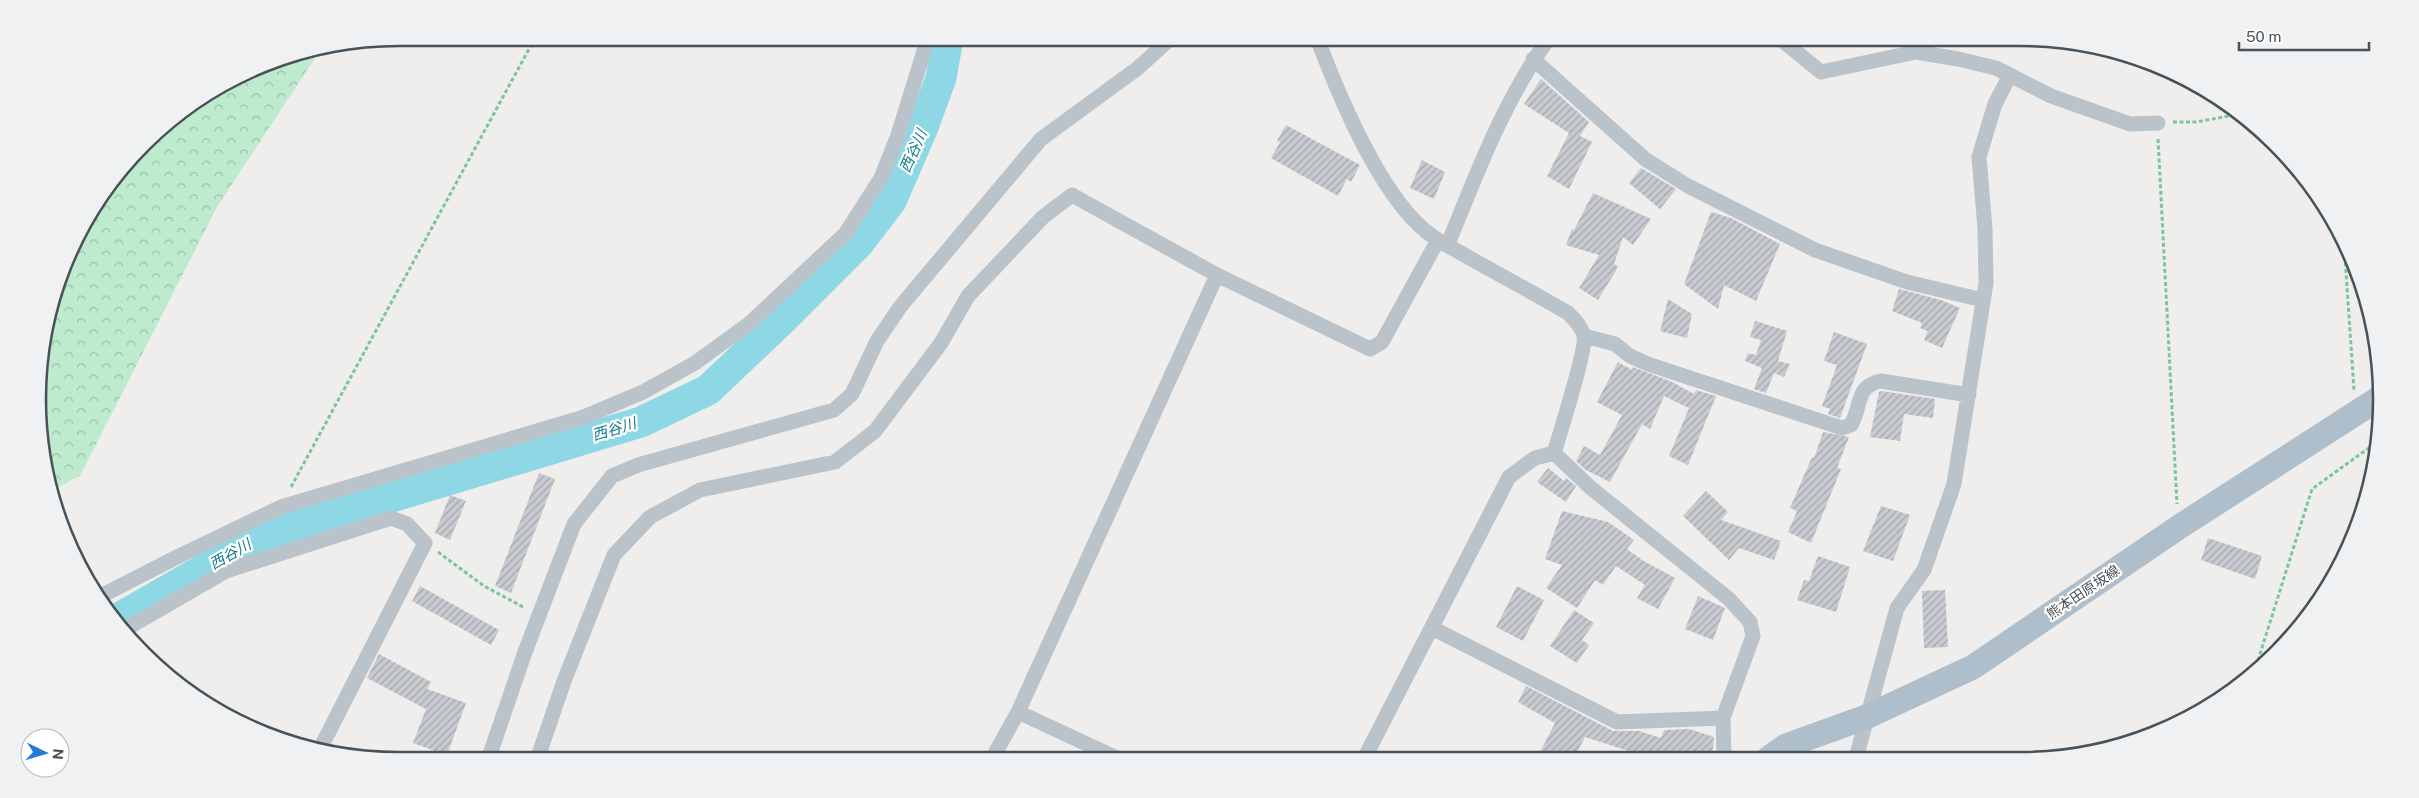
<svg xmlns="http://www.w3.org/2000/svg" width="2419" height="798" font-family="'Public Sans','Noto Sans JP',sans-serif">
<style>
.forest{fill:url(#forest-crowns)}
.lines{fill:none;stroke-linecap:round;stroke-linejoin:round}
.river{stroke:#8ed8e6;stroke-width:31}
.building{fill:url(#building-hatch)}
.path{stroke:#78c79b;stroke-width:3;stroke-dasharray:4 2.5;stroke-linecap:butt}
.street{stroke:#b9c3c9;stroke-width:15}
.primary{stroke:#aebecb;stroke-width:25}
.labels{text-anchor:middle;dominant-baseline:central;stroke-width:4.5;stroke-linejoin:round;paint-order:stroke}
.street-label{font-size:14px;fill:#475259;stroke:#fff}
.water-label{font-size:15px;font-style:italic;fill:#157d90;stroke:#fff}
.rim{fill:none;stroke:#475259;stroke-width:2.5}
</style>
<defs>
<pattern id="forest-crowns" width="20" height="18" patternUnits="userSpaceOnUse" patternTransform="scale(1.25)"><rect width="20" height="18" fill="#beebcd"/><path d="M2 6a3 3 0 1 1 6 0M12 15a3 3 0 1 1 6 0" fill="none" stroke="#9cc1a9"/></pattern>
<pattern id="building-hatch" width="6" height="6" patternUnits="userSpaceOnUse" patternTransform="scale(1.25)"><rect width="6" height="6" fill="#c7cbd0"/><path d="M-1 1l2-2M0 6l6-6M5 7l2-2" fill="none" stroke="#a3a7ac"/></pattern>
</defs>
<rect width="100%" height="100%" fill="#f0eded"/>
<!-- forest -->
<path class="forest" d="M323 46 217 207 80 476 50 491 38 422 41 352 75 239 112 179 160 127 261 65Z"/>
<g class="lines">
<!-- river -->
<path class="river" d="M114 621 262 536 641 422 708 390 785 317 858 244 891 201 923 127 941 78 948 38"/>
</g>
<!-- building -->
<path class="building" d="M1541 79 1589 122 1580 136 1592 142 1569 189 1547 176 1569 133 1524 104Z
M1286 125 1360 165 1351 182 1347 179 1338 196 1271 158 1280 142 1277 141Z
M1422 160 1445 172 1434 199 1410 188Z
M1641 168 1676 189 1660 209 1629 183Z
M1593 193 1651 219 1633 245 1623 237 1614 264 1618 267 1598 300 1579 288 1599 255 1566 245 1572 229 1574 230Z
M1711 212 1731 218 1780 244 1756 301 1724 285 1718 309 1684 284Z
M1899 289 1941 300 1960 308 1942 348 1924 340 1928 331 1920 328 1922 323 1892 311Z
M1668 299 1692 314 1687 338 1660 331Z
M1755 321 1787 331 1778 361 1790 364 1784 377 1774 373 1766 393 1754 389 1762 368 1745 361 1748 353 1756 355 1761 340 1750 337Z
M1834 332 1867 344 1840 418 1828 414 1830 409 1822 406 1837 365 1824 361Z
M1618 362 1632 370 1633 367 1672 382 1694 394 1696 390 1716 396 1688 465 1669 456 1689 408 1664 396 1650 429 1642 424 1610 482 1586 470 1576 461 1584 446 1600 455 1622 415 1597 402Z
M1882 391 1935 399 1933 418 1904 414 1900 441 1870 437 1879 392Z
M1823 432 1849 437 1837 468 1841 469 1811 543 1788 532 1797 511 1790 508 1812 457 1814 458Z
M1548 468 1564 481 1566 478 1576 486 1566 502 1537 482Z
M539 473 555 479 511 593 495 586Z
M1706 491 1728 512 1721 520 1781 541 1774 560 1739 548 1729 560 1683 516Z
M450 495 466 501 450 540 435 533Z
M1881 506 1910 515 1893 561 1863 551Z
M1562 511 1608 522 1634 540 1627 549 1642 560 1675 578 1658 609 1637 598 1645 585 1616 566 1603 585 1595 580 1577 608 1546 588 1562 565 1545 559Z
M2208 538 2262 556 2255 579 2201 560Z
M1818 556 1850 567 1836 612 1797 600 1804 580 1809 581Z
M420 586 499 630 491 645 412 601Z
M1517 586 1544 600 1523 641 1496 627Z
M1945 590 1948 647 1924 648 1922 591Z
M1698 596 1725 608 1713 640 1685 629Z
M1574 610 1594 623 1582 640 1589 645 1577 663 1550 646Z
M379 654 431 682 427 689 466 703 447 755 413 743 426 709 367 678Z
M1526 686 1613 731H1639L1661 738 1664 730 1689 729 1714 737 1712 758H1631L1632 752 1585 737 1574 758H1537L1555 723 1518 702Z"/>
<g class="lines">
<!-- path -->
<path class="path" d="M2173 122H2196L2240 114
M2158 139 2177 504
M2344 243 2354 390
M291 487 535 38
M438 552 484 586 525 608
M2254 673 2312 489 2377 442"/>
<!-- street -->
<path class="street" d="M1317 38C1339 96 1384 208 1438 240 1481 265 1525 288 1568 313 1574 319 1581 326 1584 335 1587 348 1560 433 1554 453
M1779 38 1821 72 1916 52 1958 59 1996 68 2051 96 2130 124 2158 123
M1533 59 1645 159 1688 186 1815 250 1907 282 1983 300
M1448 244C1477 173 1504 100 1549 38
M1584 336 1615 344 1630 356 1648 364 1842 428 1851 425C1862 406 1855 386 1881 381L1969 395
M2370 404 2380 419
M1554 453 1591 488 1729 599 1750 622 1753 636 1723 718 1724 758
M99 597 175 558 281 507 584 417 643 392 695 363 750 323 845 234 881 178 898 135 928 38
M1432 628 1617 722 1723 718
M124 630 226 571 391 518 407 524 425 543 319 751
M1018 712 1119 759
M1856 758 1897 608 1924 570 1954 484 1986 283 1985 229 1979 157 1995 104 2010 75
M992 759 1018 712 1217 275
M1364 759 1509 477 1535 458 1554 453
M488 760 525 652 574 524 612 476 638 465 834 410 852 394 877 341 900 307 1041 139 1138 68 1171 38
M537 760 564 681 614 555 650 517 700 490 835 462 875 431 941 343 968 296 1043 217 1072 195 1217 275 1370 349 1382 342 1438 240"/>
<!-- primary -->
<path class="primary" d="M1769 758 1786 746 1866 717 1973 667 2179 527 2381 397"/>
</g>
<g class="labels">
<!-- street labels -->
<g class="street-label">
<text transform="translate(2083 592) rotate(-34)">熊本田原坂線</text>
</g>
<!-- water labels -->
<g class="water-label">
<text transform="translate(913 151) rotate(-66)">西谷川</text>
<text transform="translate(614 429) rotate(-17)">西谷川</text>
<text transform="translate(230 554) rotate(-30)">西谷川</text>
</g>
</g>
<!-- crop -->
<path d="M0 0H2419V798H0ZM399 46H2020A353 353 0 0 1 2373 399V399A353 353 0 0 1 2020 752H399A353 353 0 0 1 46 399V399A353 353 0 0 1 399 46Z" fill="#f0f1f2" fill-rule="evenodd"/>
<path class="rim" d="M399 46H2020A353 353 0 0 1 2373 399V399A353 353 0 0 1 2020 752H399A353 353 0 0 1 46 399V399A353 353 0 0 1 399 46Z"/>
<!-- north arrow -->
<g transform="translate(45 753) rotate(95)"><circle r="24" fill="#ffffff" stroke="#b5babd"/>
<path d="M0-4L9 19L0 12L-9 19Z" fill="#247bd3"/>
<text y="-8" font-size="14" font-weight="bold" text-anchor="middle" fill="#475259">N</text>
</g>
<!-- scale -->
<path d="M2239 42v8h130v-8" fill="none" stroke="#475259" stroke-width="2.5"/>
<text x="2246" y="42" font-size="15" fill="#475259" stroke="#ffffff" stroke-width="4" paint-order="stroke">50 m</text>
</svg>
